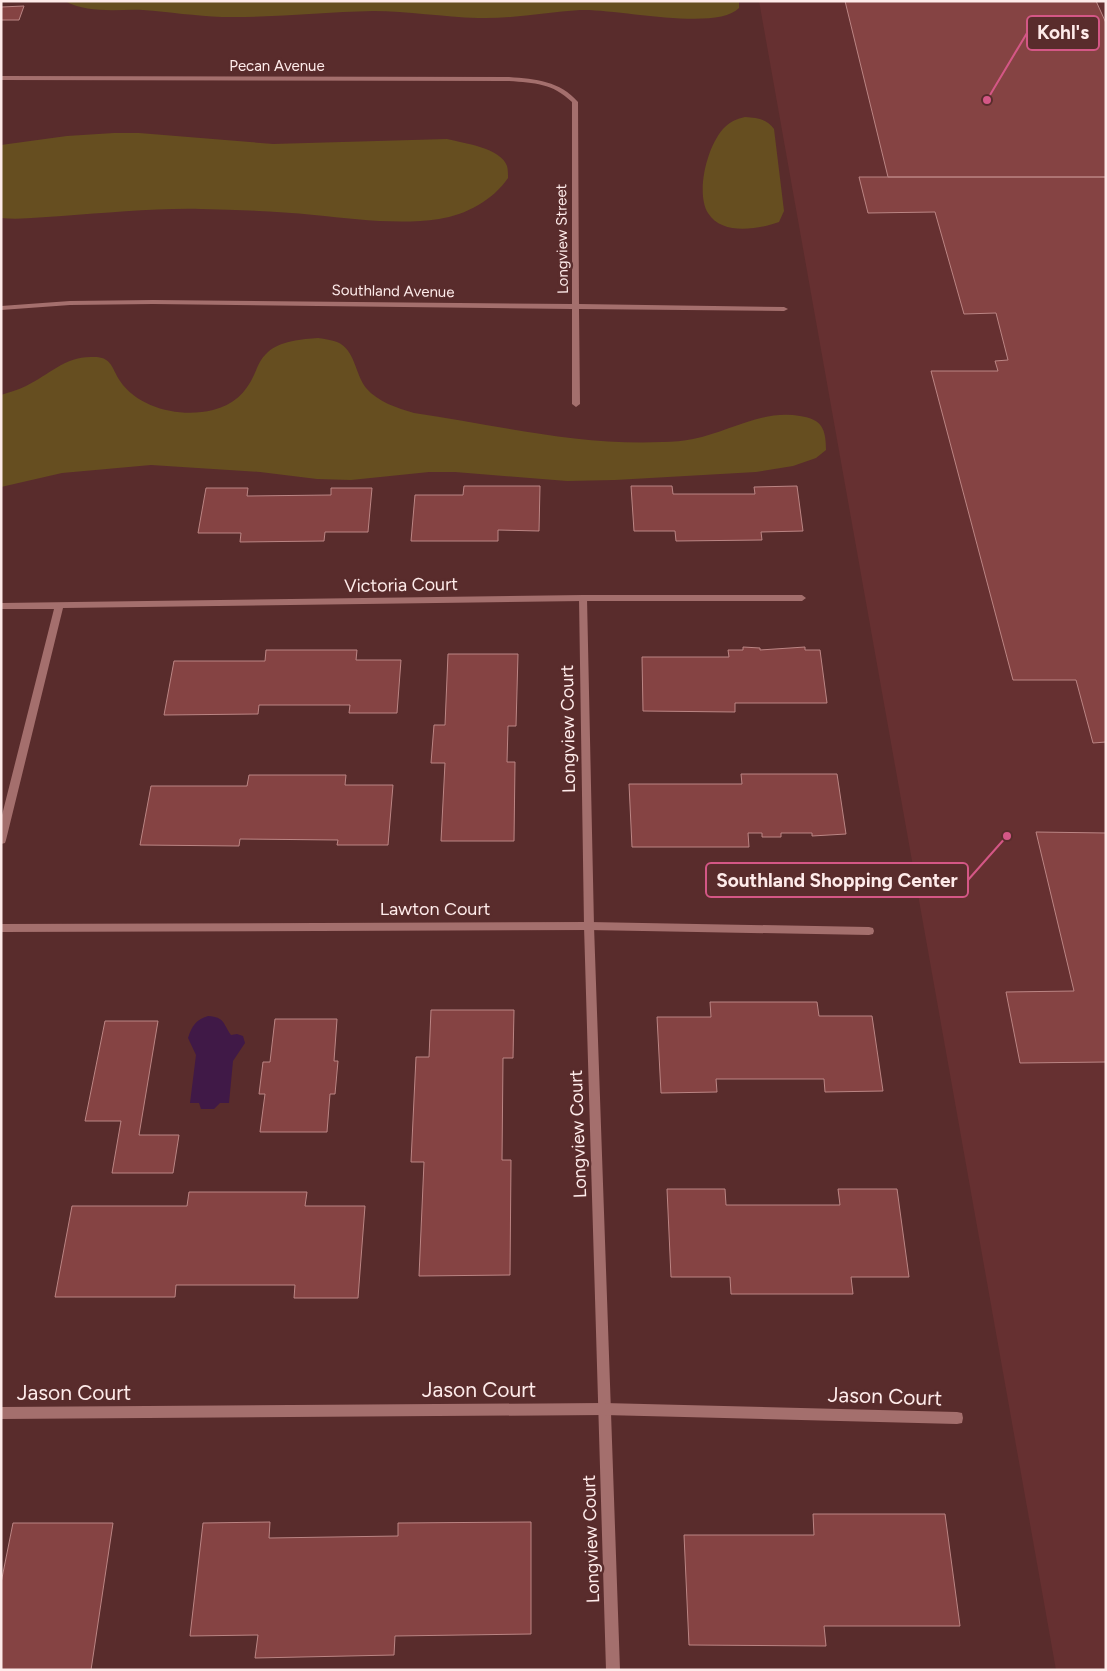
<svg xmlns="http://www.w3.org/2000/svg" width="1107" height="1671" font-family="Figtree,sans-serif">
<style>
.built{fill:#663031}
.green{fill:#664e20}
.water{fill:#401947}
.building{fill:#854343;stroke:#bb8584}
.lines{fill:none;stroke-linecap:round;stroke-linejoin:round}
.service{fill:#a46f6d;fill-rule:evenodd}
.minor{fill:#a46f6d;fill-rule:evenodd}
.labels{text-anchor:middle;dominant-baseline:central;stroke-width:5;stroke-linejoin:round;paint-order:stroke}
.far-street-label{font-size:15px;fill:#feebea;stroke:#592c2c}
.street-label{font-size:18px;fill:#feebea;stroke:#592c2c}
.near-street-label{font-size:21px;fill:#feebea;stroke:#592c2c}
.leader{fill:none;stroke:#d45786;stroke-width:2}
.callout-dot{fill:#d45786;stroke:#592c2c;stroke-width:2}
.callout{fill:#592c2c;stroke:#d45786;stroke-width:2}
.callout-label{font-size:19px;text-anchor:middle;font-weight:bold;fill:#feebea}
</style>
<rect width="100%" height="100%" fill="#592c2c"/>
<!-- built -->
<path class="built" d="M759 1H1106V1670H1056Z"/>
<!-- green -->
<path class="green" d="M65 1H739V8C716 32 615 8 580 10 546 12 513 19 478 18 443 17 408 11 373 11 323 12 273 18 222 17 196 16 169 12 143 10 118 9 88 14 65 1Z
M745 117C758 118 767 119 774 129L784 211 779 222C759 229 722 236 708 213 695 192 708 143 725 127 731 121 737 119 745 117Z
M114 133H139L273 144 447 139C463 143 501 148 507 166 508 169 508 175 508 178 493 200 466 215 439 219 398 225 355 219 314 215 277 211 239 210 201 209 155 208 108 213 62 216 42 217 21 220 1 218V145L67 136Z
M318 338C325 339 332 340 337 342 355 349 355 374 366 388 378 402 397 408 414 413 497 425 579 446 663 442 673 442 684 441 693 439 729 432 763 409 800 416 822 419 826 429 826 450L816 458 793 466 756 472 615 480 567 481 455 472H429L351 480 317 479 260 472 151 465 62 473 1 487V395C9 392 18 390 26 386 49 375 64 357 91 357 112 356 111 367 120 381 139 409 182 418 213 410 233 405 246 393 254 375 258 366 260 359 268 352 280 341 303 339 318 338Z"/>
<!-- water -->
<path class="water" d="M208 1016C225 1017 223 1024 231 1035L237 1034 243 1036 245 1043 233 1061 229 1103H220L214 1109H201L199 1103H190L196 1055 188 1038C192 1025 196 1020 208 1016Z"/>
<!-- building -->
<path class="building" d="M845 1H1096L1106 23V177H888Z
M24 6 19 20H1V7Z
M859 177H1106V742L1093 743 1076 680H1013L931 371H998L995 361 1008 360 996 313 964 314 935 212 868 213Z
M464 486H540L539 531 498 530V541H411L415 495H463Z
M631 486H672L673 494H755L754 487 797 486 803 531 761 532 762 540 676 541 675 531H634Z
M206 488H248L247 496 331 495V488H372L368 532H325L324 541 240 542 241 533H198Z
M743 647 760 648V650L805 647V650H820L827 703H735V712L643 711 642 657H729L728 650H743Z
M266 650H357L356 660H401L397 713H349L350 705H259L258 714 164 715 174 661H265Z
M448 654H518L516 726H508L507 762H515L514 841H441L445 763H431L434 725H445Z
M741 774H837L846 834 812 836V833H781V837H762V833H748L749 847H632L629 784H742Z
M249 775H346L345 785H393L388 845H337L338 840 240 839 239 846 140 845 151 786H247Z
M1036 832 1106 833V1062L1020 1063 1006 992 1074 991Z
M710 1002H817L819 1016H872L883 1091 825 1092 824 1079H716L717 1092 661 1093 657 1017H711Z
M431 1010H514L513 1058H503L502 1160H511L510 1275 419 1276 424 1162H411L416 1057H429Z
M275 1019H337L334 1061H338L335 1094H330L327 1132H260L265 1094H259L263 1062H270Z
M105 1021H158L139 1135H179L173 1173H112L121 1121H85Z
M667 1189H725L726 1205H840L838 1189H897L909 1277H851L853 1294H731L730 1277H671Z
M189 1192H307L305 1206H365L358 1298H294L295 1285H176L175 1297H55L72 1206H187Z
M813 1514H945L960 1626H824L826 1646 689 1645 684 1535H814Z
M270 1522 269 1538 398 1536V1523L531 1522V1634L395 1636 394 1655 255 1658 258 1635 190 1636 203 1523Z
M13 1523H113L91 1670H1V1583Z"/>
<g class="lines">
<!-- service -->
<path class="service" d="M583 595 587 598 594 926 620 1670H606L584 926 579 598Z"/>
<!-- minor -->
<path class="minor" d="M1 76 509 77C536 79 560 81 578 102L579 304 784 307 788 309 784 311 579 309 580 404 576 407 572 404V309L153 304 70 305 1 310V306L70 301 153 300 572 304V102C552 83 535 83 509 81L1 80Z
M583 595H802L806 598 802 601H583L63 608 6 840 5 843 1 844V819L54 609H1V603Z
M589 922 869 927 873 928 874 931 873 934 869 935 589 930 1 932V924Z
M604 1403 957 1412 962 1413 963 1418 962 1423 957 1424 604 1415 1 1419V1407Z"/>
</g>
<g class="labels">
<!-- far-street labels -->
<g class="far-street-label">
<text x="277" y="66">Pecan Avenue</text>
<text transform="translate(562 239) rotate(-91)">Longview Street</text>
<text transform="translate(393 291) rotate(1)">Southland Avenue</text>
</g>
<!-- street labels -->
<g class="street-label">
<text transform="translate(401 585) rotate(-1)">Victoria Court</text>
<text transform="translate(568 729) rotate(-91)">Longview Court</text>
<text x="435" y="909">Lawton Court</text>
<text transform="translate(578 1134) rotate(-92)">Longview Court</text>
<text transform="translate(591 1539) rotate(-92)">Longview Court</text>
</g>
<!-- near-street labels -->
<g class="near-street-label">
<text x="479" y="1389">Jason Court</text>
<text x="74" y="1392">Jason Court</text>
<text transform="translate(885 1396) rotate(2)">Jason Court</text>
</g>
</g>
<!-- callouts -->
<path class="leader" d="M987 100L1027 33M1007 836L968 880"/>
<g class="callout-dot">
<circle cx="987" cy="100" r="5"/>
<circle cx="1007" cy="836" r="5"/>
</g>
<g class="callout">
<rect x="1027" y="16" width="72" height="34" rx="5"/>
<rect x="706" y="863" width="262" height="34" rx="5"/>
</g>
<g class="callout-label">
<text x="1063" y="39">Kohl's</text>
<text x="837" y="887">Southland Shopping Center</text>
</g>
<!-- border -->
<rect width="1107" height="1671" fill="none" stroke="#feebea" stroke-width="5"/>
</svg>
